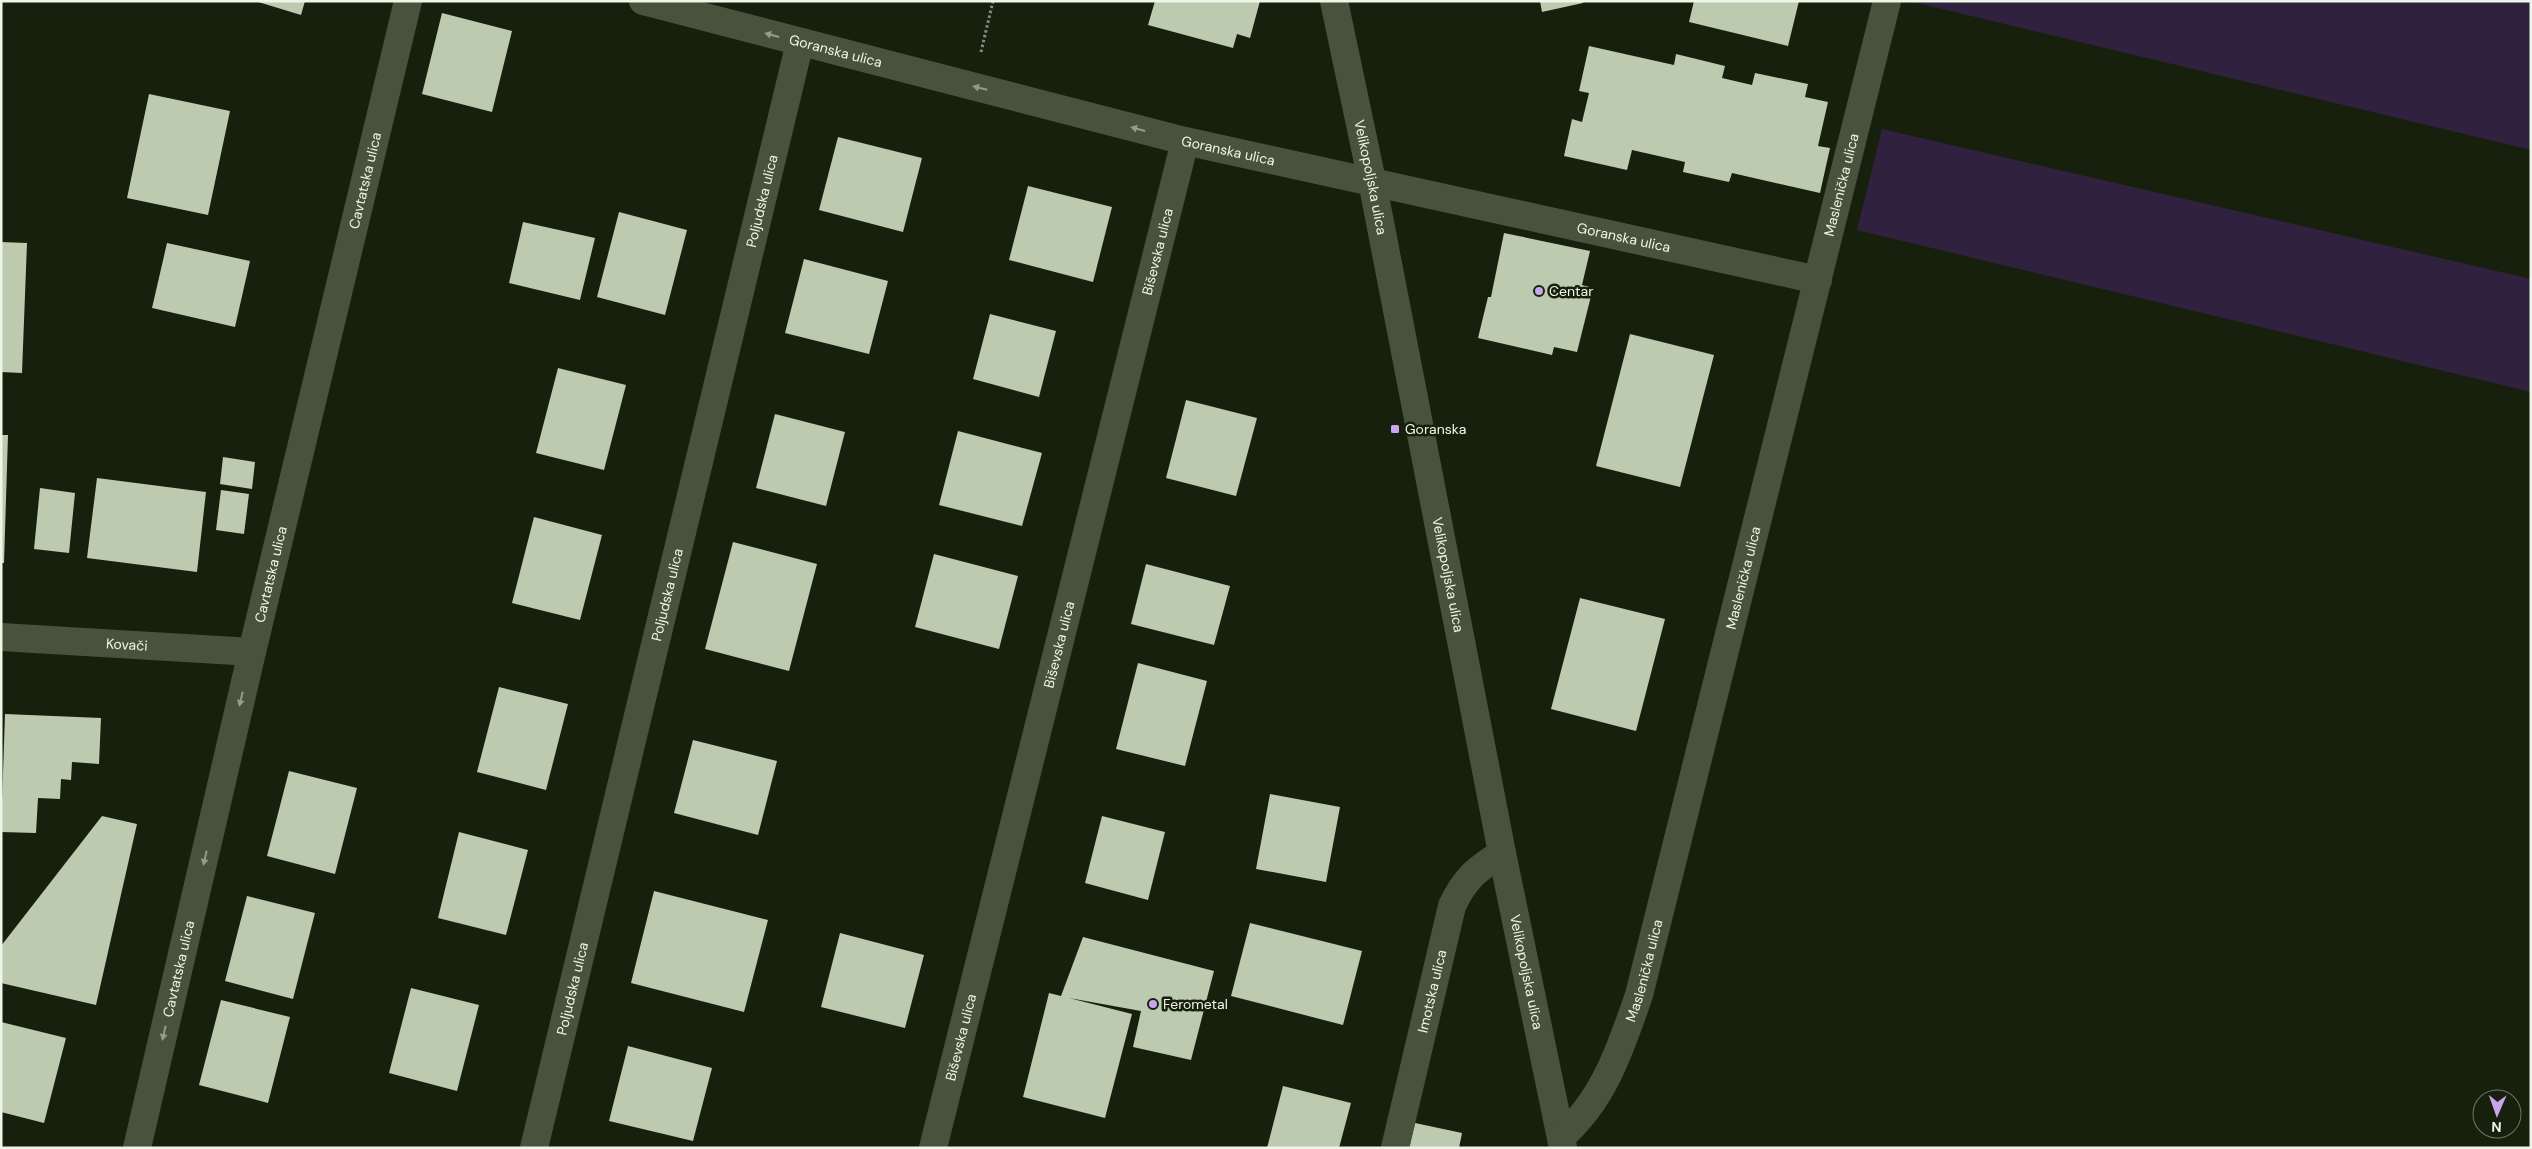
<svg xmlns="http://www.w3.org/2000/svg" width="2532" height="1149" font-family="'DM Sans',sans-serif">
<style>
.green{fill:#30223e}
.building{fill:#bccab0}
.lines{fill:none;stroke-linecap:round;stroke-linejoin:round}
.path{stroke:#858d7e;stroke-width:3;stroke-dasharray:2.5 2.5;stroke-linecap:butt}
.minor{stroke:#47533d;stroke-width:28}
.oneway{fill:#939c8a}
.poi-dot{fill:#c9a5ee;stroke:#17200d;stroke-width:2}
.labels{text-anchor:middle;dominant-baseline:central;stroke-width:5;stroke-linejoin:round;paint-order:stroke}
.street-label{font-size:14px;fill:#eff6e9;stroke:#17200d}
.poi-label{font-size:14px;fill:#eff6e9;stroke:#17200d;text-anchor:start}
</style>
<rect width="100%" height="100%" fill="#17200d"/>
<!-- green -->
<path class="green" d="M2531 1V150L1913 2V1Z
M1882 129 2531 279V392L1857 230Z"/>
<!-- building -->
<path class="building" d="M255 1H305L301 15Z
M1155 1H1260L1250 38 1237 34 1233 48 1148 25Z
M1540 1H1583V3L1542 12Z
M1694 1H1799L1788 46 1689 22Z
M442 13 512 31 492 112 422 94Z
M1589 46 1674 65 1676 54 1725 66 1722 78 1752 85 1755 73 1808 84 1805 97 1828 102 1818 146 1830 148 1820 193 1732 173 1729 182 1683 172 1685 162 1632 150 1627 170 1564 156 1572 119 1582 122 1589 93 1579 91Z
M149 94 230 111 208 215 127 198Z
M838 137 922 158 903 232 819 210Z
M1028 186 1112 207 1093 282 1009 260Z
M619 212 687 230 665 315 597 297Z
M523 222 595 238 580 300 509 283Z
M1504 233 1590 251 1582 285 1593 288 1577 352 1554 347 1552 355 1478 338 1488 297H1491Z
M1 242 27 243 22 373 1 372Z
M167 243 250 261 235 327 152 308Z
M804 259 888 281 869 354 785 333Z
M990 314 1056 331 1039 397 973 379Z
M1630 334 1714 355 1680 487 1596 466Z
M558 368 626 385 604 470 536 453Z
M1186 400 1257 418 1236 496 1166 478Z
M775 414 845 432 826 506 756 488Z
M958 431 1042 453 1022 526 939 505Z
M1 435H8L4 563H1Z
M223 457 255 462 252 489 220 484Z
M97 478 206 492 197 572 87 558Z
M40 488 75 493 69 553 34 549Z
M221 490 249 494 244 534 216 530Z
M534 517 602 535 580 620 512 603Z
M733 542 817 564 789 671 705 649Z
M934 554 1018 576 999 649 915 627Z
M1146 564 1230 586 1214 645 1131 624Z
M1580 598 1665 619 1636 731 1551 709Z
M1138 663 1207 681 1185 766 1116 749Z
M499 687 568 704 546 790 477 772Z
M5 714 101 718 99 764 72 762 71 780 61 779 60 799 38 798 36 833 1 832Z
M693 740 777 761 758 835 674 813Z
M289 771 357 788 335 874 267 856Z
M1270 794 1340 807 1326 882 1256 869Z
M102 816 137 824 96 1005 1 983V946Z
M1102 816 1165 832 1148 900 1085 883Z
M459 832 528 850 506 935 438 918Z
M654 891 768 920 744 1012 631 983Z
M247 896 315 913 293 999 225 981Z
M1250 923 1362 951 1343 1025 1231 996Z
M840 933 924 955 905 1028 821 1007Z
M1083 937 1214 971 1191 1060 1133 1047 1141 1011 1069 998 1132 1014 1105 1118 1023 1097 1049 993 1061 996Z
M411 988 479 1005 457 1091 389 1073Z
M221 1000 290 1017 268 1103 199 1085Z
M1 1022 66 1038 44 1123 1 1112Z
M628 1046 712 1068 693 1141 609 1121Z
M1283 1086 1351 1103 1339 1148H1267Z
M1415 1123 1462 1133 1459 1148H1409Z"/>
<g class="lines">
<!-- path -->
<path class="path" d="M981 52 993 1"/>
<!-- minor -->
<g class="minor">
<path id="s1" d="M643 1 1185 141 1818 280"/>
<path id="s2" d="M1334 1 1372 181 1502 853 1563 1148"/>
<path id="s3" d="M1 637 252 652"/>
<path id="s4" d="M1561 1137C1604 1100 1621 1047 1639 995L1887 1"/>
<path id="s5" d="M137 1148 252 652 408 1"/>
<path id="s6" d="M534 1148 800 42"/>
<path id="s7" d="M933 1148 1185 141"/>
<path id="s8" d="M1395 1148 1452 906C1465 878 1476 870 1502 853"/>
</g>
</g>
<!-- one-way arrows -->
<defs><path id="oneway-solid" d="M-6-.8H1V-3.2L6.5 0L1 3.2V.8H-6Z" transform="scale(1.25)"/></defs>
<g class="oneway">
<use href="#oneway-solid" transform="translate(772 35) rotate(-165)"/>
<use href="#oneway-solid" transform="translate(980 88) rotate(-166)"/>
<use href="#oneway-solid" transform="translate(1138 129) rotate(-165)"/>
<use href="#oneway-solid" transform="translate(241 699) rotate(103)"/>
<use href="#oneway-solid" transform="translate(205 858) rotate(103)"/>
<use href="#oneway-solid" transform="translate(164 1033) rotate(103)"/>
</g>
<!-- markers -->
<g class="poi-dot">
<circle cx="1539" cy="291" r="5"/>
<rect x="1390" y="424" width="10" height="10" rx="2.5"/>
<circle cx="1153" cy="1004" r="5"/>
</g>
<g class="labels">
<!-- street labels -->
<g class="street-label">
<text stroke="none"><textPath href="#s1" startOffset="199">Goranska ulica</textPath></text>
<text stroke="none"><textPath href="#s1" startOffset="604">Goranska ulica</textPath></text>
<text stroke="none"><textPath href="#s2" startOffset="180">Velikopoljska ulica</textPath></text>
<text stroke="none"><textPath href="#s5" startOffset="994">Cavtatska ulica</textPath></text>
<text stroke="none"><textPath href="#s4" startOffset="999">Maslenička ulica</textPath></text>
<text stroke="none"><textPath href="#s6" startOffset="974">Poljudska ulica</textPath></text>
<text stroke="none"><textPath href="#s1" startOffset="1009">Goranska ulica</textPath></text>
<text stroke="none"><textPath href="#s7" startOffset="924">Biševska ulica</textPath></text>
<text stroke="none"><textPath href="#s5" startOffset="589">Cavtatska ulica</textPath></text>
<text stroke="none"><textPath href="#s2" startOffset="585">Velikopoljska ulica</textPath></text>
<text stroke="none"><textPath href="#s4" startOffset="594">Maslenička ulica</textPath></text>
<text stroke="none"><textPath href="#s6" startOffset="569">Poljudska ulica</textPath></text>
<text stroke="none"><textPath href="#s3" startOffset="126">Kovači</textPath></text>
<text stroke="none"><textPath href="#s7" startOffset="519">Biševska ulica</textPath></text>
<text stroke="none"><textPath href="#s5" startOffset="184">Cavtatska ulica</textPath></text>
<text stroke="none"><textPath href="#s4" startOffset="189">Maslenička ulica</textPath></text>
<text stroke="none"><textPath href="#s2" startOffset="990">Velikopoljska ulica</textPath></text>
<text stroke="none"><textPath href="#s6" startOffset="164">Poljudska ulica</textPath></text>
<text stroke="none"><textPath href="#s8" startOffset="161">Imotska ulica</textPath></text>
<text stroke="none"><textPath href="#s7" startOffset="114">Biševska ulica</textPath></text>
</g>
<!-- poi labels -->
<g class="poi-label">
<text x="1549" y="291">Centar</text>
<text x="1405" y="429">Goranska</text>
<text x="1163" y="1004">Ferometal</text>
</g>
</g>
<!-- border -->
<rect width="2532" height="1149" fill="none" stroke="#eff6e9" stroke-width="5"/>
<!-- north arrow -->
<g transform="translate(2497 1114) rotate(182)"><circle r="24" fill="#17200d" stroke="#6d7665"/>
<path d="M0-4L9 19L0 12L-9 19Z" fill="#c9a5ee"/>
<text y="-8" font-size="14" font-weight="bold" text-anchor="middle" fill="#eff6e9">N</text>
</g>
</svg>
